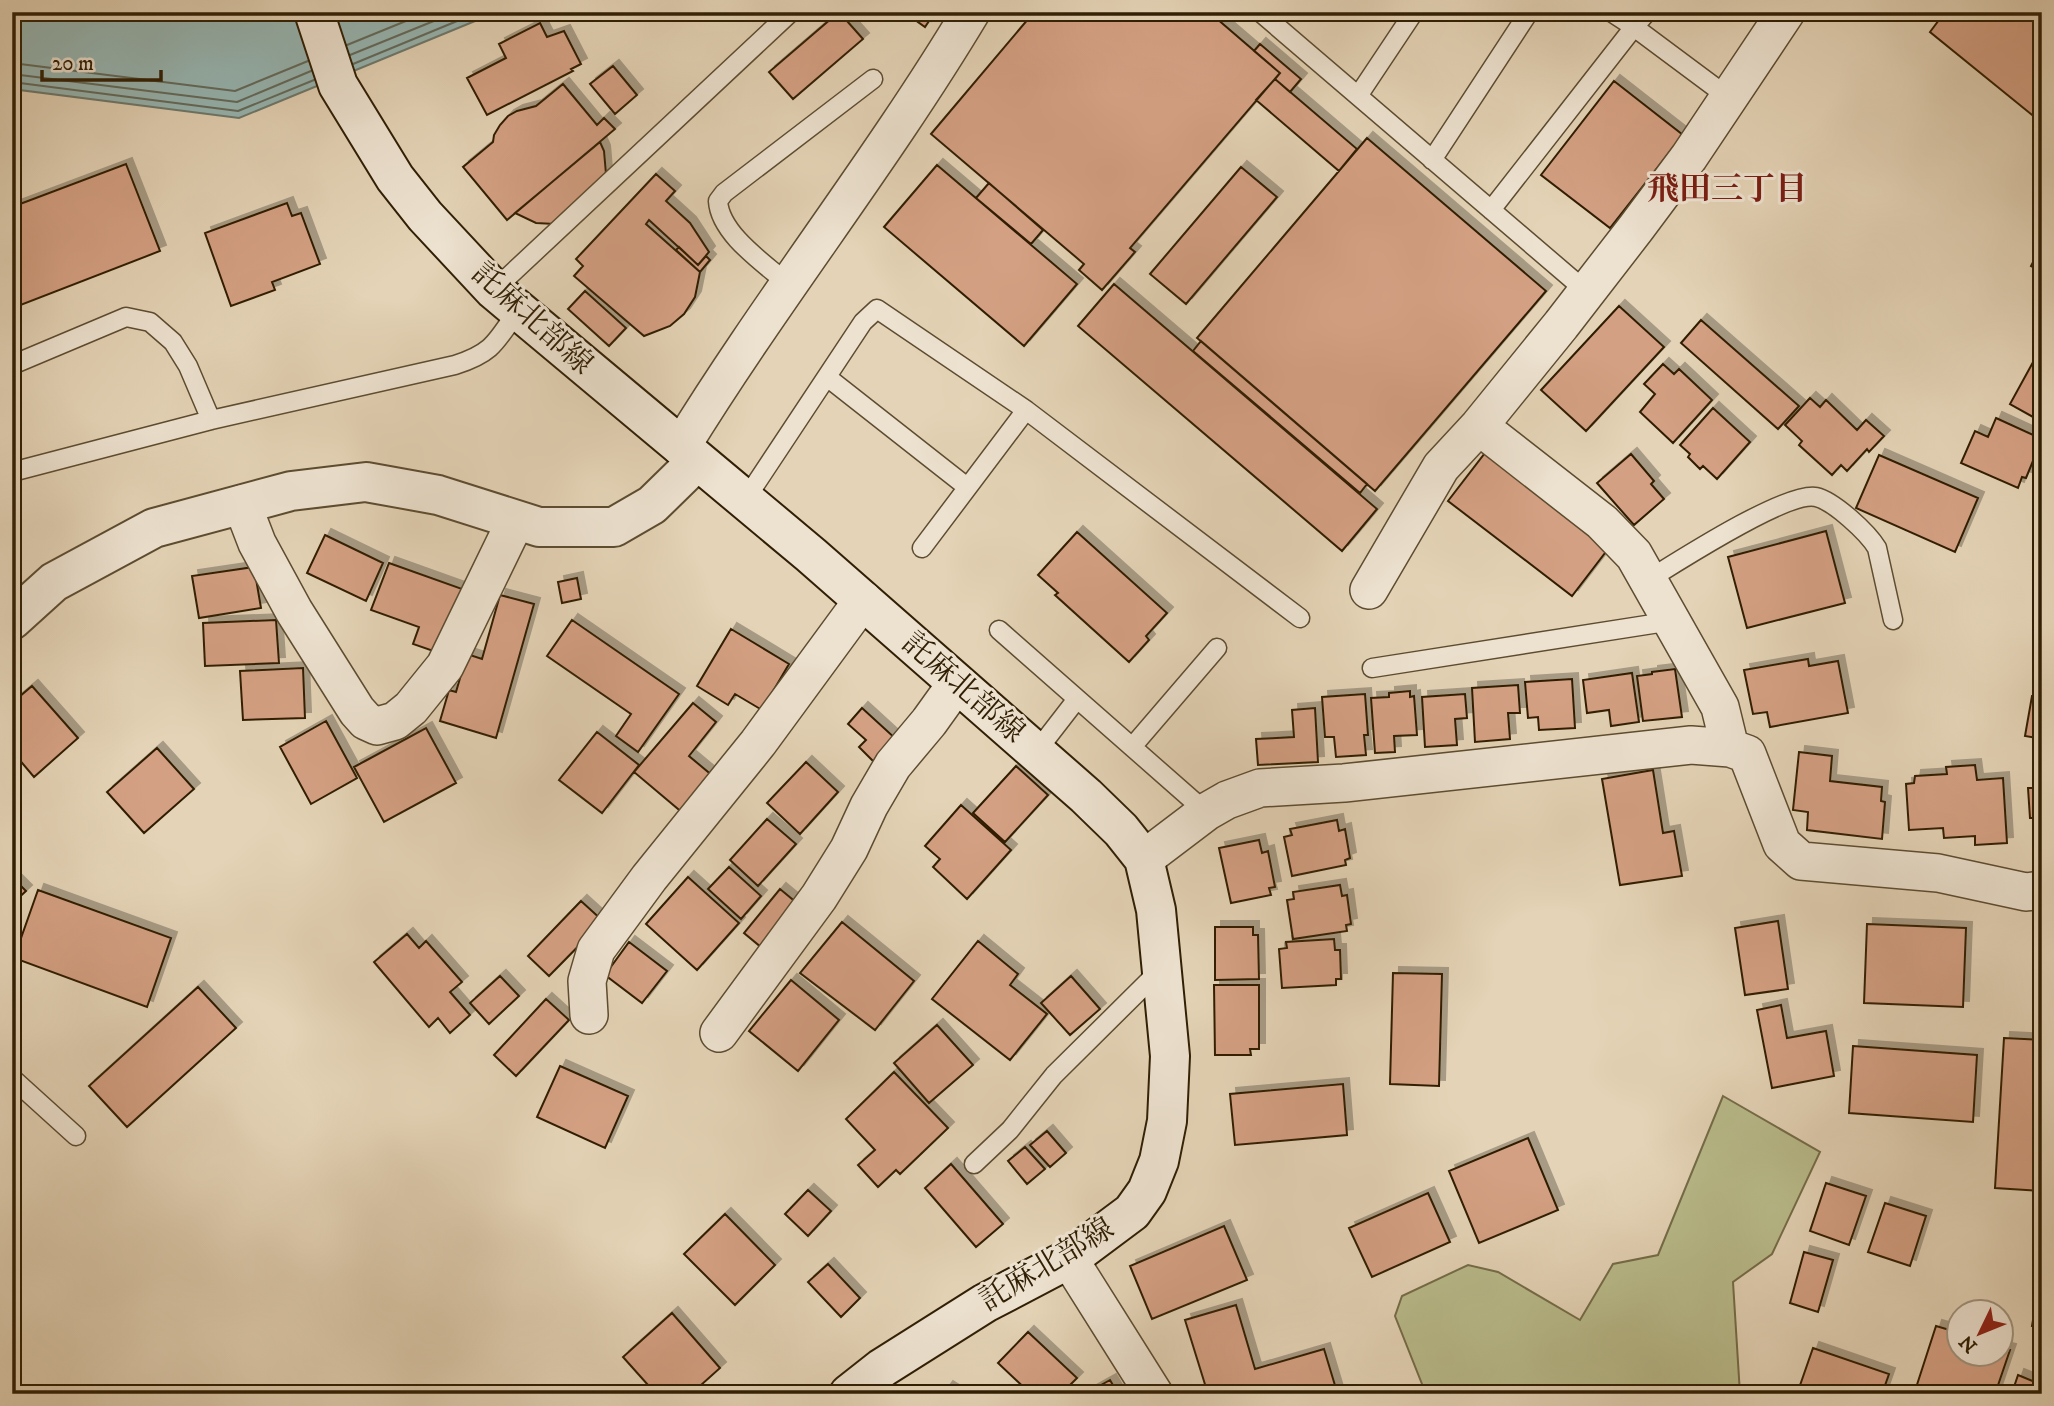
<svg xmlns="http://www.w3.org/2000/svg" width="2054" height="1406" font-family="'IM FELL DW Pica','Noto Serif JP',serif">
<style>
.green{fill:#b9bb8b;stroke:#746d48;stroke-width:2}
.water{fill:#97b7b4;stroke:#6e7a6e;stroke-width:2}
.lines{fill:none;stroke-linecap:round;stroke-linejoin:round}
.shore{stroke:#646b5c;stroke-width:2}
.building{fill:#d4a083;stroke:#301f04;stroke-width:2;filter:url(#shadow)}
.service-casing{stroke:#5d4c30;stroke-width:21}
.minor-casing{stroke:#5d4c30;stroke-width:40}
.tertiary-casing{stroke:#5d4c30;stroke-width:42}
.secondary-casing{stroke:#301f04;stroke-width:42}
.service{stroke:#ede2d0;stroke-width:18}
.minor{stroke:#ede2d0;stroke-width:37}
.tertiary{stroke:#ede2d0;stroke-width:38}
.secondary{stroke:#ede2d0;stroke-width:38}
.labels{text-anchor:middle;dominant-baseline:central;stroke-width:6;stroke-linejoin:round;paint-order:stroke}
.street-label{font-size:30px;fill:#301f04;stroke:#ede2d0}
.neighbourhood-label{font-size:32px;font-weight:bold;fill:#7a1f14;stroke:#ede2d0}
</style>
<defs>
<filter id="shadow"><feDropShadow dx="6" dy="-6" stdDeviation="0" flood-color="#0004"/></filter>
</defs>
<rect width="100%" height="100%" fill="#e4d3b6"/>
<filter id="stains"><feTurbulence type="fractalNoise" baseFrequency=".00286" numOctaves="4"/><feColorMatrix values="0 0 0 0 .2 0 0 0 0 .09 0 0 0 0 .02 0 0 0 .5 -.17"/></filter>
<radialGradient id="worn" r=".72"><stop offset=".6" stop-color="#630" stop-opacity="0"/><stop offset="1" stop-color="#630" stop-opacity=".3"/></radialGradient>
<!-- green -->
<path class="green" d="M1723 1096 1820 1152 1772 1254 1733 1282 1740 1394H1426L1395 1316 1402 1296 1468 1265 1498 1272 1580 1320 1613 1264 1658 1255Z"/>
<!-- water -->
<path class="water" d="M12 12H497L239 118 12 89Z"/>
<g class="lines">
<!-- shore -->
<path class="shore" d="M347 45 428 12
M350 55 456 12
M12 63 235 91 308 61
M353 64 479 12
M12 74 237 102 311 71
M12 82 238 111 314 80"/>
</g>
<!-- building -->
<path class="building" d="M839 12 863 39 793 99 769 72Z
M904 12H935L925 27Z
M1034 12H1209L1280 73 1130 248 1135 252 1102 290 1079 270 1084 264 931 134Z
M1945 12H2042V123L1930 32Z
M540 23 547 37 564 31 581 64 571 69 573 71 487 115 467 78 506 58 499 44Z
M1260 44 1301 79 1290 92 1275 79 1280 73 1254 51Z
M613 66 637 95 615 114 590 84Z
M1275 79 1357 149 1339 171 1256 100Z
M1614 81 1683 135 1610 228 1541 175Z
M563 84 597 125 604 118 615 129 507 220 463 167 493 142 494 135 500 125 508 116 517 111 536 106Z
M1367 138 1546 291 1375 491 1197 338Z
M600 142 604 151 606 174 555 224 536 223 515 213Z
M126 164 160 251 18 306 12 291V207Z
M937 165 1077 284 1024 346 884 227Z
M1241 167 1277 197 1186 304 1150 274Z
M656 174 675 191 666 201 690 223 709 252 698 265 649 220 646 224 700 272 695 297 684 314 670 326 644 336 574 276 583 266 576 259Z
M989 183 1043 230 1031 244 976 198Z
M287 203 292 216 301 213 320 264 272 282 275 290 231 306 205 233Z
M2042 245V272L2031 266Z
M679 247 698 265 706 256 710 260 700 272 676 250Z
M1114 284 1377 509 1342 551 1078 326Z
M585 291 626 328 609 346 568 309Z
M1619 306 1664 347 1586 431 1541 390Z
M1701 320 1799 406 1778 429 1681 343Z
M1201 341 1367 484 1360 493 1193 351Z
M2037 355 2042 357V422L2010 404Z
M1663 364 1674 374 1679 369 1712 400 1673 443 1640 412 1655 394 1644 384Z
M1810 398 1820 407 1826 400 1857 430 1866 420 1884 436 1869 452 1867 449 1847 471 1841 465 1832 475 1799 445 1802 441 1785 425Z
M1713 408 1750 442 1717 479 1703 466 1700 469 1688 457 1690 454 1680 445Z
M1996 418 2042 439 2026 478 2022 477 2018 488 1961 463 1975 431 1988 437Z
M1485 453 1608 549 1572 596 1448 501Z
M1631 454 1654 481 1651 484 1664 499 1634 525 1597 483Z
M1879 455 1978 498 1955 552 1856 508Z
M1826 531 1845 603 1747 628 1728 557Z
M1077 532 1167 613 1146 636 1149 640 1129 662 1055 595 1058 593 1038 575Z
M325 535 383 563 366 601 307 573Z
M389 563 465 590 442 654 413 644 419 627 371 610Z
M254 567 261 608 199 618 192 576Z
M577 578 581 599 562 603 558 582Z
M500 595 534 604 496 738 440 721 449 690 456 692 467 654 482 659Z
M276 620 279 663 205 666 203 623Z
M572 620 679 694 638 752 616 736 631 714 547 656Z
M731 629 789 664 762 710 735 694 728 705 697 686Z
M1808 659 1809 666 1838 661 1848 713 1770 727 1767 712 1753 714 1744 670Z
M303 668 305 718 243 720 240 671Z
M1675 669 1682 717 1643 721 1637 676 1652 674V672Z
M1632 673 1639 722 1611 726 1609 710 1587 713 1583 680Z
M1572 679 1575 728 1539 730 1538 717 1528 718 1525 682Z
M1518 685 1520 713H1508L1510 739 1475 742 1472 688Z
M32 686 78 738 34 777 12 751V703Z
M1410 691V697L1414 696 1417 735 1394 736 1395 752 1375 753 1371 698 1389 697V693Z
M1365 694 1368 735H1364L1366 755 1336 757 1334 737H1325L1322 697Z
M1465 694 1467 718 1455 719 1457 745 1425 747 1422 697Z
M2032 696 2042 697V739L2025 736Z
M693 703 716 722 689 756 714 777 684 814 634 772Z
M862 708 897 740 875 763 859 747 866 740 848 724Z
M1315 708 1318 762 1258 765 1256 739 1294 737 1292 710Z
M326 721 357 778 311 804 280 747Z
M426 728 456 783 384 822 354 767Z
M597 732 639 765 602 813 559 780Z
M157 748 194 789 144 833 107 792Z
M1799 752 1832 756 1830 781 1882 787 1881 801 1885 802 1882 839 1807 830 1808 812 1793 810Z
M806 762 838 792 800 834 767 803Z
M1975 765 1977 780 2003 778 2007 843 1975 845V836L1944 838 1943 828 1909 830 1906 784 1914 783 1915 776 1947 774 1946 767Z
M1016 766 1048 795 1005 842 973 813Z
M1653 770 1663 833 1674 831 1682 876 1620 885 1602 779Z
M2028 788H2042V855L2039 818H2030Z
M961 805 1011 850 967 899 933 867 940 859 925 846Z
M767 819 796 844 758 886 730 860Z
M1337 820 1339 831 1345 829 1350 858 1345 860 1346 865 1292 876 1284 837 1292 835 1290 829Z
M1259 840 1262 853 1268 851 1275 887 1269 888 1271 895 1231 903 1219 848Z
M729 867 761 896 741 919 708 889Z
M12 877 26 891 12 904Z
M688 877 739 923 697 970 646 924Z
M1340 885 1342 896 1347 895 1351 924 1346 925 1347 931 1293 939 1287 900 1294 899 1293 892Z
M780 889 804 909 768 953 744 933Z
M38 890 171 938 147 1007 14 958Z
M581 901 603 921 549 976 528 956Z
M1778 921 1788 989 1745 995 1735 928Z
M842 922 914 981 875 1030 800 973Z
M1867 924 1966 928 1963 1007 1864 1003Z
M1215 927H1253V935H1258L1259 979 1215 980Z
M407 934 419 948 426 941 462 982 450 992 470 1015 450 1033 438 1018 429 1027 374 962Z
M1334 939 1335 950H1340L1341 979H1336V985L1282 988 1279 949 1287 948 1286 942Z
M978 941 1018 974 1010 985 1047 1014 1010 1060 932 999Z
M629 942 667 971 642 1003 605 975Z
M1393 973 1442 974 1439 1086 1390 1084Z
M500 976 519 996 489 1024 470 1003Z
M1071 976 1100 1009 1070 1035 1041 1003Z
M791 980 839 1020 798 1071 749 1031Z
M1214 985H1259V1049H1250L1251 1055H1215Z
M198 987 236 1028 127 1127 89 1086Z
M546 999 569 1020 516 1076 494 1055Z
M1781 1005 1787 1038 1826 1031 1834 1076 1772 1088 1757 1010Z
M937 1025 973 1065 929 1103 894 1063Z
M2004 1038 2042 1040V1191L1995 1188Z
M1853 1046 1977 1055 1973 1122 1849 1113Z
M560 1066 628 1096 605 1148 537 1117Z
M894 1072 948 1128 900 1174 896 1170 878 1187 858 1165 875 1150 846 1119Z
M1343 1084 1347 1135 1235 1145 1230 1094Z
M1047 1131 1066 1153 1050 1167 1030 1145Z
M1528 1138 1558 1210 1479 1243 1449 1171Z
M1025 1147 1045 1169 1027 1184 1008 1161Z
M951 1164 1003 1224 976 1247 925 1188Z
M1826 1183 1866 1196 1849 1245 1810 1231Z
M808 1190 831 1211 808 1236 785 1214Z
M1428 1193 1450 1242 1372 1277 1349 1228Z
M1885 1203 1926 1216 1910 1266 1868 1252Z
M725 1214 775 1265 735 1305 684 1254Z
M1224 1226 1247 1280 1152 1319 1130 1266Z
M1804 1252 1833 1260 1818 1312 1790 1303Z
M828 1264 860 1298 841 1317 808 1282Z
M2037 1297 2042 1298V1328L2032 1326Z
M1236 1305 1255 1369 1324 1349 1337 1392 1330 1394H1258L1256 1386 1228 1394H1208L1185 1320Z
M672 1313 720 1368 691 1394H656L623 1357Z
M1936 1326 1960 1333V1354H2002V1348L2010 1350 1995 1394H1914Z
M1028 1332 1077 1378 1061 1394H1031L998 1363Z
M1813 1348 1889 1374 1882 1394H1797Z
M2018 1375 2042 1385V1394H2022L2013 1390Z
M1110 1380 1118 1394H1085Z
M947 1387 958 1394H942Z"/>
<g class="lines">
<defs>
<path id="service" d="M1260 12 1587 292
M1611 12 1634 27 1647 12
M1358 96 1414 12
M1432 160 1529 12
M1491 210 1634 27 1728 97
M788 284C764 263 720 234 718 201L724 193 873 79
M494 290 791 12
M12 365 126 317 150 322 173 342 188 366 211 420
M827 377 967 487
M12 472 211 420 455 365C493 353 496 342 518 310
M745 500 863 322 877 309 1026 410 1300 618
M922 548 1026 410
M1648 580C1677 562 1787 491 1816 497 1834 501 1868 533 1877 548L1893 620
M999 630 1206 812
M1372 668 1672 621
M1132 747 1217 648
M1036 752 1077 699
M12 1078 76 1136
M974 1164 1010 1130 1054 1075 1160 970"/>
<path id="minor" d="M1479 426 1602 522 1634 555 1720 707 1730 748
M681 447C772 299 881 162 971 12
M242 504 257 543 294 611 357 711 366 721 377 726 395 721 411 708 445 666 516 520
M1369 590 1441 467 1479 426 1561 325 1636 228 1689 157 1786 12
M1144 859 1206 812 1227 800 1260 788 1344 783 1691 745 1730 748 1747 754 1782 844 1801 861 1938 873 2026 892 2042 890
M589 1015 587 981 596 950 649 878 758 743 863 600
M719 1033 819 897 849 849 869 806 893 765 929 722 957 683
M1069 1259 1154 1394"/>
<path id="tertiary" d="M12 620 54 582 154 528 291 491 366 482 438 495 539 527H614L652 505 697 461"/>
<path id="secondary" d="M314 12 338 85 395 178 425 216 494 290 811 555 1086 796 1121 830 1144 859 1156 910 1170 1056 1167 1121 1159 1161 1147 1191 1132 1212 1069 1259 985 1303 882 1368 849 1394"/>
</defs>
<!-- service casing -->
<use href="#service" class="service-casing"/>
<!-- minor casing -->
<use href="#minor" class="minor-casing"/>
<!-- tertiary casing -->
<use href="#tertiary" class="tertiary-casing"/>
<!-- secondary casing -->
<use href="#secondary" class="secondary-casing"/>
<!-- service -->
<use href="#service" class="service"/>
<!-- minor -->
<use href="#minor" class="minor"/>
<!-- tertiary -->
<use href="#tertiary" class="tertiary"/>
<!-- secondary -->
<use href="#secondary" class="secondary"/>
</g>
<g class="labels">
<!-- street labels -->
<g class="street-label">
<text transform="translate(532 319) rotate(42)">託麻北部線</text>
<text transform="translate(963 688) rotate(41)">託麻北部線</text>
<text transform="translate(1047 1265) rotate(-31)">託麻北部線</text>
</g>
<!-- neighbourhood labels -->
<g class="neighbourhood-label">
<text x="1727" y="190">飛田三丁目</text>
</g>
</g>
<!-- margin -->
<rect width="2054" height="1406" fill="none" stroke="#e4d3b6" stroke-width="42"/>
<rect x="14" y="14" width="2026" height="1378" fill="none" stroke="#301f04" stroke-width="3.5"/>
<rect x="21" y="21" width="2012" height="1364" fill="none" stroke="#301f04" stroke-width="2"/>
<!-- north arrow -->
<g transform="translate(1980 1333) rotate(227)"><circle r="33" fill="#ede2d0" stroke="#a1947e" stroke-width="2"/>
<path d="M0-5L12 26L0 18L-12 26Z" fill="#8f2418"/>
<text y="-10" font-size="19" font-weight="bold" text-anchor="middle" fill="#301f04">N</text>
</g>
<!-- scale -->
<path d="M42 70v10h119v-10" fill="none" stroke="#301f04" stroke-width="3.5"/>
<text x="52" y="70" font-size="21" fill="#301f04" stroke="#ede2d0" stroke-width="5" paint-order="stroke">20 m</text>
<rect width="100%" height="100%" filter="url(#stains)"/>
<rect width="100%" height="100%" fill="url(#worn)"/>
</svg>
